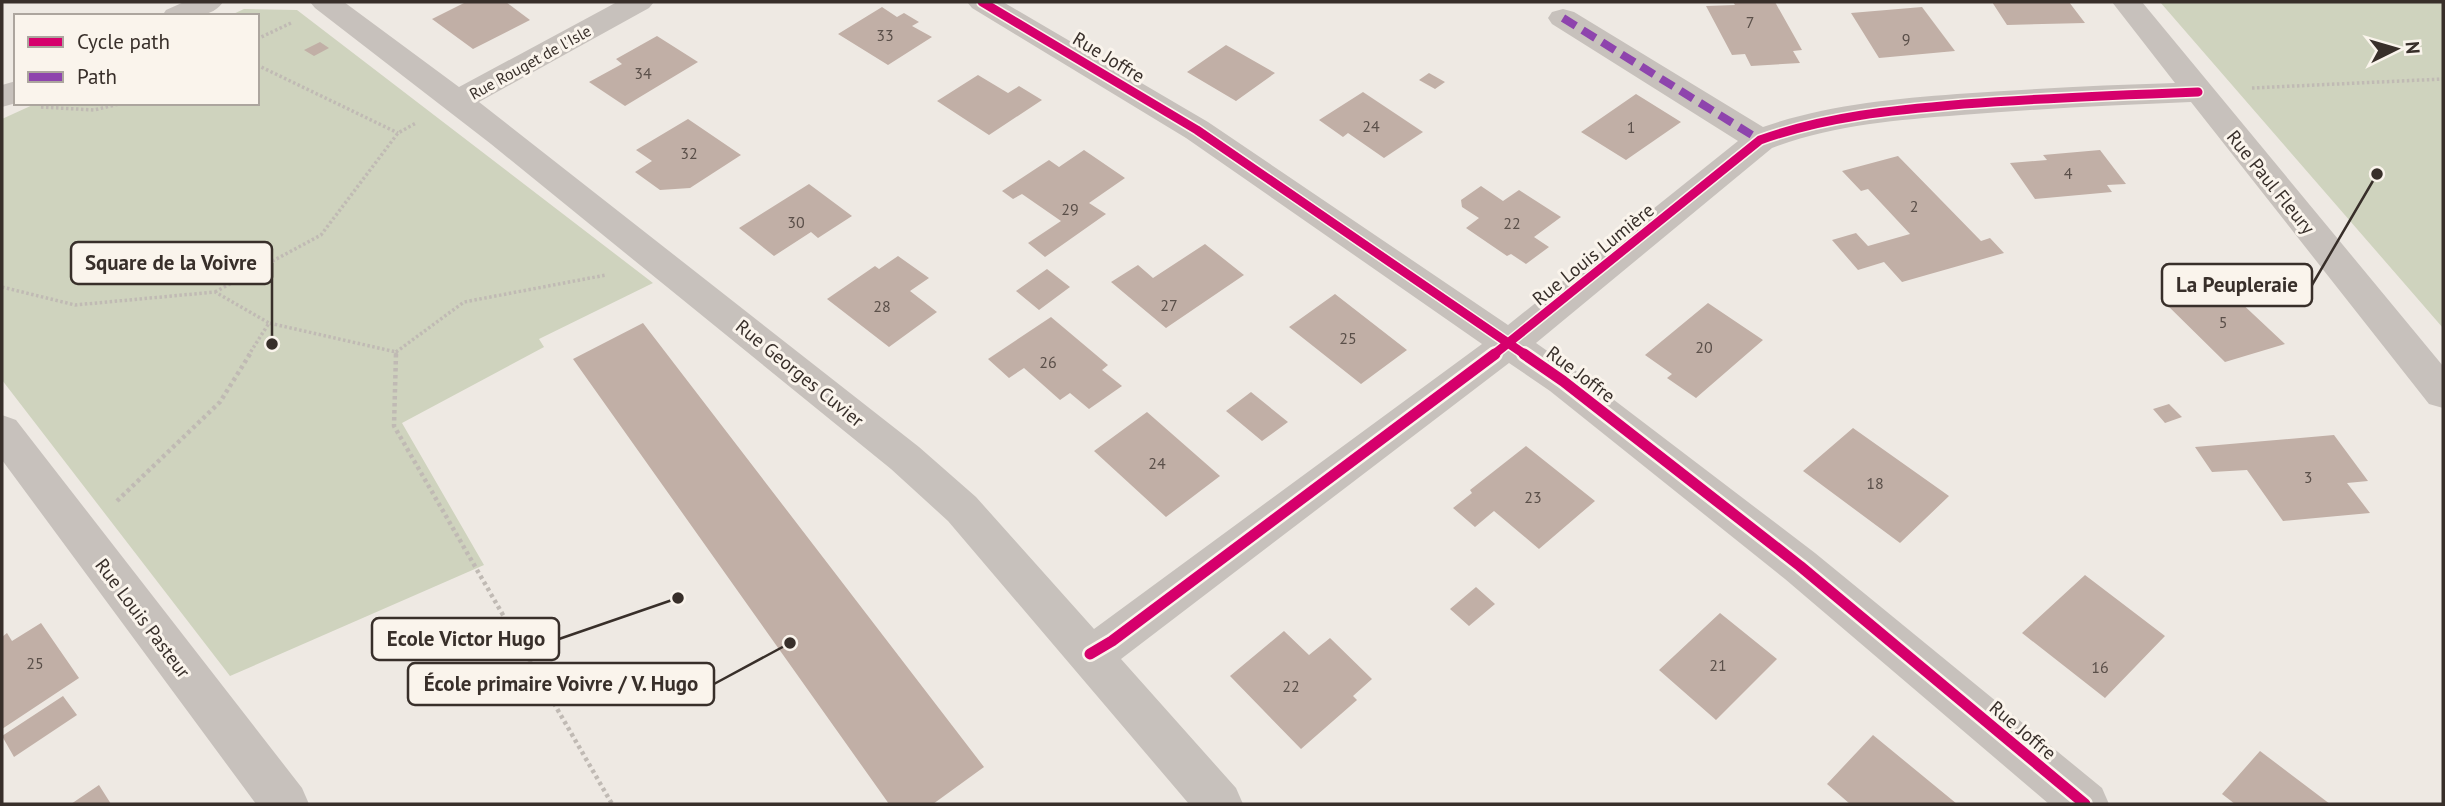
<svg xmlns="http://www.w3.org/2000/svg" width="2445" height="806" font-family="'PT Sans',sans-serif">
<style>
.green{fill:#cfd3be}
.building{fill:#c1afa6}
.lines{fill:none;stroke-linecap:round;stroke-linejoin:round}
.path-far1{stroke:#c0bab4;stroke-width:3.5;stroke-dasharray:2.5 2.5;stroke-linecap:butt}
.path{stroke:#c0bab4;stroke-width:4.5;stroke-dasharray:3.5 3.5;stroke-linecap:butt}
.minor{fill:#c7c1bc;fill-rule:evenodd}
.quiet{stroke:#8e44ad;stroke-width:8;stroke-dasharray:15 8;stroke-linecap:butt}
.cycleway-far1-casing{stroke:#faf4ec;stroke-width:12}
.cycleway-casing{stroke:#faf4ec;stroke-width:16}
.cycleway-far1{stroke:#d6006c;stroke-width:9}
.cycleway{stroke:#d6006c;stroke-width:11}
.labels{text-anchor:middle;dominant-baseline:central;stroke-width:6;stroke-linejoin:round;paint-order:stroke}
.number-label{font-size:16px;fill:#5a4f49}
.far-street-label{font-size:16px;fill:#382f2a;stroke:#faf4ec}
.street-label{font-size:19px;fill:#382f2a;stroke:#faf4ec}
.leader{fill:none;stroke:#382f2a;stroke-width:2.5}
.callout-dot{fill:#382f2a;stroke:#faf4ec;stroke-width:2.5}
.callout{fill:#faf4ec;stroke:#382f2a;stroke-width:2.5}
.callout-label{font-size:21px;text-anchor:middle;font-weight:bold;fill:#382f2a}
</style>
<rect width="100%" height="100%" fill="#eee9e3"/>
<!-- green -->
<path class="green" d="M2160 2H2443V328Z
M244 9 297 10 653 283 539 339 544 347 402 423 484 565 230 676 2 380V119L37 103H257V16H229Z"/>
<!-- building -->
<path class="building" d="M466 2H506L530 20 473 49 432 19Z
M1733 2H1775L1802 50 1793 51 1800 63 1751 66 1745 54 1732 55 1706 6 1735 5Z
M1992 2H2069L2085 23 2007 25Z
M882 7 897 17 904 13 919 22 912 26 932 37 888 65 838 34Z
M1922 7 1955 51 1879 58 1851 13Z
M657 36 698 62 625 106 589 82 622 64 616 59Z
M320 42 329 48 314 56 304 50Z
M1226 45 1275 73 1236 101 1187 72Z
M1429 73 1445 82 1435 89 1419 80Z
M978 75 1008 93 1019 86 1042 100 989 135 937 101Z
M1363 92 1423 132 1384 158 1348 133 1343 137 1319 120Z
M1636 94 1681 122 1626 160 1581 132Z
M688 119 741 155 690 188 660 190 635 172 652 161 636 150Z
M1084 150 1125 178 1089 203 1106 214 1045 257 1028 243 1061 221 1022 194 1013 199 1002 191 1049 160 1059 167Z
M2100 150 2126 184 2107 185 2112 192 2035 199 2010 163 2047 160 2043 155Z
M1898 156 1981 241 1990 238 2004 253 1902 282 1884 262 1858 270 1832 240 1856 233 1868 246 1910 234 1868 189 1861 191 1842 171Z
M809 184 852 216 818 238 811 232 774 256 739 228Z
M1481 186 1503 201 1519 190 1561 217 1534 237 1549 247 1526 264 1511 254 1507 256 1466 228 1479 218 1462 207 1461 200Z
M1205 244 1244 275 1166 328 1111 282 1138 265 1153 278Z
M898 256 929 278 910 291 937 312 889 347 827 299 875 266 879 269Z
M1047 269 1070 287 1039 310 1016 291Z
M2221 284 2285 344 2225 362 2162 300Z
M1335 294 1407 350 1361 384 1289 327Z
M1708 303 1763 340 1696 398 1667 378 1672 374 1645 355Z
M1051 317 1108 365 1102 370 1122 386 1089 409 1070 393 1060 400 1024 368 1009 378 988 359Z
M643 323 984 767 933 804H889L573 359Z
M1251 392 1288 422 1262 441 1226 411Z
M2169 404 2182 417 2165 423 2153 409Z
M1147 412 1220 476 1166 517 1094 451Z
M1853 428 1949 496 1900 543 1803 471Z
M2334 435 2368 481 2347 483 2370 513 2283 521 2247 470 2212 472 2195 447Z
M1526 446 1595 501 1539 549 1494 511 1475 527 1453 508 1472 493 1470 490Z
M2085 575 2165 636 2105 698 2022 633Z
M1476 587 1495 604 1469 626 1450 609Z
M1720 613 1777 659 1716 720 1659 670Z
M41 623 79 678 2 729V637L7 633 12 641Z
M1284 631 1309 655 1330 638 1372 679 1353 696 1357 700 1301 749 1230 676Z
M63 696 77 715 14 757 2 736Z
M1873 735 1957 804H1850L1827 784Z
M2260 751 2330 804H2235L2222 794Z
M99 785 111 804H71Z"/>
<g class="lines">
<!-- path-far1 -->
<path class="path-far1" d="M257 39 291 23
M257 65 398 133
M2252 88 2443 79
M41 107 94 110 123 103
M2 287 75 305 215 292 269 323
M215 292 321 235 398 133 416 123
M396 352 464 302 606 275
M248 356 269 323 396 352V356"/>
<!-- path -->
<path class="path" d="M396 354 394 426 612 804
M117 501 220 402 250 354"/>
<!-- minor -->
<path class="minor" d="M184 2H223C210 21 182 16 162 16L166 10Z
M310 2H344L459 87 617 2H654L649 8 479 102 919 447 976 497 1094 629 1482 344 1186 138 972 8 967 2H1003L1208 122 1508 325 1738 141 1552 24 1548 18 1552 12 1563 9 1574 12 1763 127C1826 105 1891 99 1957 94 2030 89 2103 85 2175 83L2112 2H2142L2443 366V408L2429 404 2191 102C2114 105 2037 109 1961 115 1896 120 1833 125 1772 148L1536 343 1576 371 1815 553 2102 788 2109 804H2049L1785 579 1550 391 1509 363 1121 659 1236 788 1243 804H1189L948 521 891 469 491 144 315 8Z
M16 81V103L2 107V85Z
M2 415 16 420 302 788 309 804H256L2 460Z"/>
<!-- quiet -->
<path class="quiet" d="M1563 18 1760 140"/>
<defs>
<path id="cycleway-far1" d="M982 2 1197 130 1527 356
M1492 356 1760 140C1827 116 1894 110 1964 104 2042 98 2120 95 2198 92"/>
<path id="cycleway" d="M1524 354 1563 381 1800 566 2085 804
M1090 654 1112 641 1495 354"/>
</defs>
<!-- cycleway-far1 casing -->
<use href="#cycleway-far1" class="cycleway-far1-casing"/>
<!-- cycleway casing -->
<use href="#cycleway" class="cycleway-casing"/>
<!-- cycleway-far1 -->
<use href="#cycleway-far1" class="cycleway-far1"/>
<!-- cycleway -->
<use href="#cycleway" class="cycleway"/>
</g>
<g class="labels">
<!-- number labels -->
<g class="number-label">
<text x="1750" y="22">7</text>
<text x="885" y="35">33</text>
<text x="1906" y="39">9</text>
<text x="643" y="73">34</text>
<text x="1371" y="126">24</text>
<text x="1631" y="127">1</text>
<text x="689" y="153">32</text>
<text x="2068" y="173">4</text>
<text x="1914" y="206">2</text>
<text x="1070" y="209">29</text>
<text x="796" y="222">30</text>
<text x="1512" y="223">22</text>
<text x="1169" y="305">27</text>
<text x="882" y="306">28</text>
<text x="2223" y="322">5</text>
<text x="1348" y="338">25</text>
<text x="1704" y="347">20</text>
<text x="1048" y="362">26</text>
<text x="1157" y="463">24</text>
<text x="2308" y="477">3</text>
<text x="1875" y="483">18</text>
<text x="1533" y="497">23</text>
<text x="35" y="663">25</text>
<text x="1718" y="665">21</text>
<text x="2100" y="667">16</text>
<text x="1291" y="686">22</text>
</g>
<!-- far-street labels -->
<g class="far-street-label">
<text transform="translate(530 62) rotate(-29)">Rue Rouget de l'Isle</text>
</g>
<!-- street labels -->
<g class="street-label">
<text transform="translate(1109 57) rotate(31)">Rue Joffre</text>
<text transform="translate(2271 182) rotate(51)">Rue Paul Fleury</text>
<text transform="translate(1593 254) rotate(-39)">Rue Louis Lumière</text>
<text transform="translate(800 373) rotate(39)">Rue Georges Cuvier</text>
<text transform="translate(1581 374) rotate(37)">Rue Joffre</text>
<text transform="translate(143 618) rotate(53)">Rue Louis Pasteur</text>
<text transform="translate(2023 730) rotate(40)">Rue Joffre</text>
</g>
</g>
<!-- callouts -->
<path class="leader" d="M272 344L272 263M2377 174L2312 285M678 598L559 639M790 643L714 684"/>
<g class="callout-dot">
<circle cx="272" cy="344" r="7"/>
<circle cx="2377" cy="174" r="7"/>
<circle cx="678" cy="598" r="7"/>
<circle cx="790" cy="643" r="7"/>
</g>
<g class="callout">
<rect x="71" y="242" width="201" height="42" rx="7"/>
<rect x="2162" y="264" width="150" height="42" rx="7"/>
<rect x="372" y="618" width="187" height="42" rx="7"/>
<rect x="408" y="663" width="306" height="42" rx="7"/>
</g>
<g class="callout-label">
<text x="171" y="270">Square de la Voivre</text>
<text x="2237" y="292">La Peupleraie</text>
<text x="466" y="646">Ecole Victor Hugo</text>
<text x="561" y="691">École primaire Voivre / V. Hugo</text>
</g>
<!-- border -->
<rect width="2445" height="806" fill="none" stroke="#382f2a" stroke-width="7"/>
<!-- legend -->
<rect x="14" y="14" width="245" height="91" fill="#faf4ec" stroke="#aca59e" stroke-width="2"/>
<rect x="28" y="37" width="35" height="10" fill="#d6006c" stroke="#aca59e" stroke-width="2"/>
<text x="77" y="49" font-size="21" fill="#382f2a">Cycle path</text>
<rect x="28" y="72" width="35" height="10" fill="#8e44ad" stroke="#aca59e" stroke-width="2"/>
<text x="77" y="84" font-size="21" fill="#382f2a">Path</text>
<!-- north arrow -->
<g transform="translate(2396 49) rotate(85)" stroke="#faf4ec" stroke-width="5" paint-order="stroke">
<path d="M0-5L12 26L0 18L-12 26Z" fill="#382f2a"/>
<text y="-10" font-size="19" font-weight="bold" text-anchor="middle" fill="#382f2a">N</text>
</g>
</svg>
